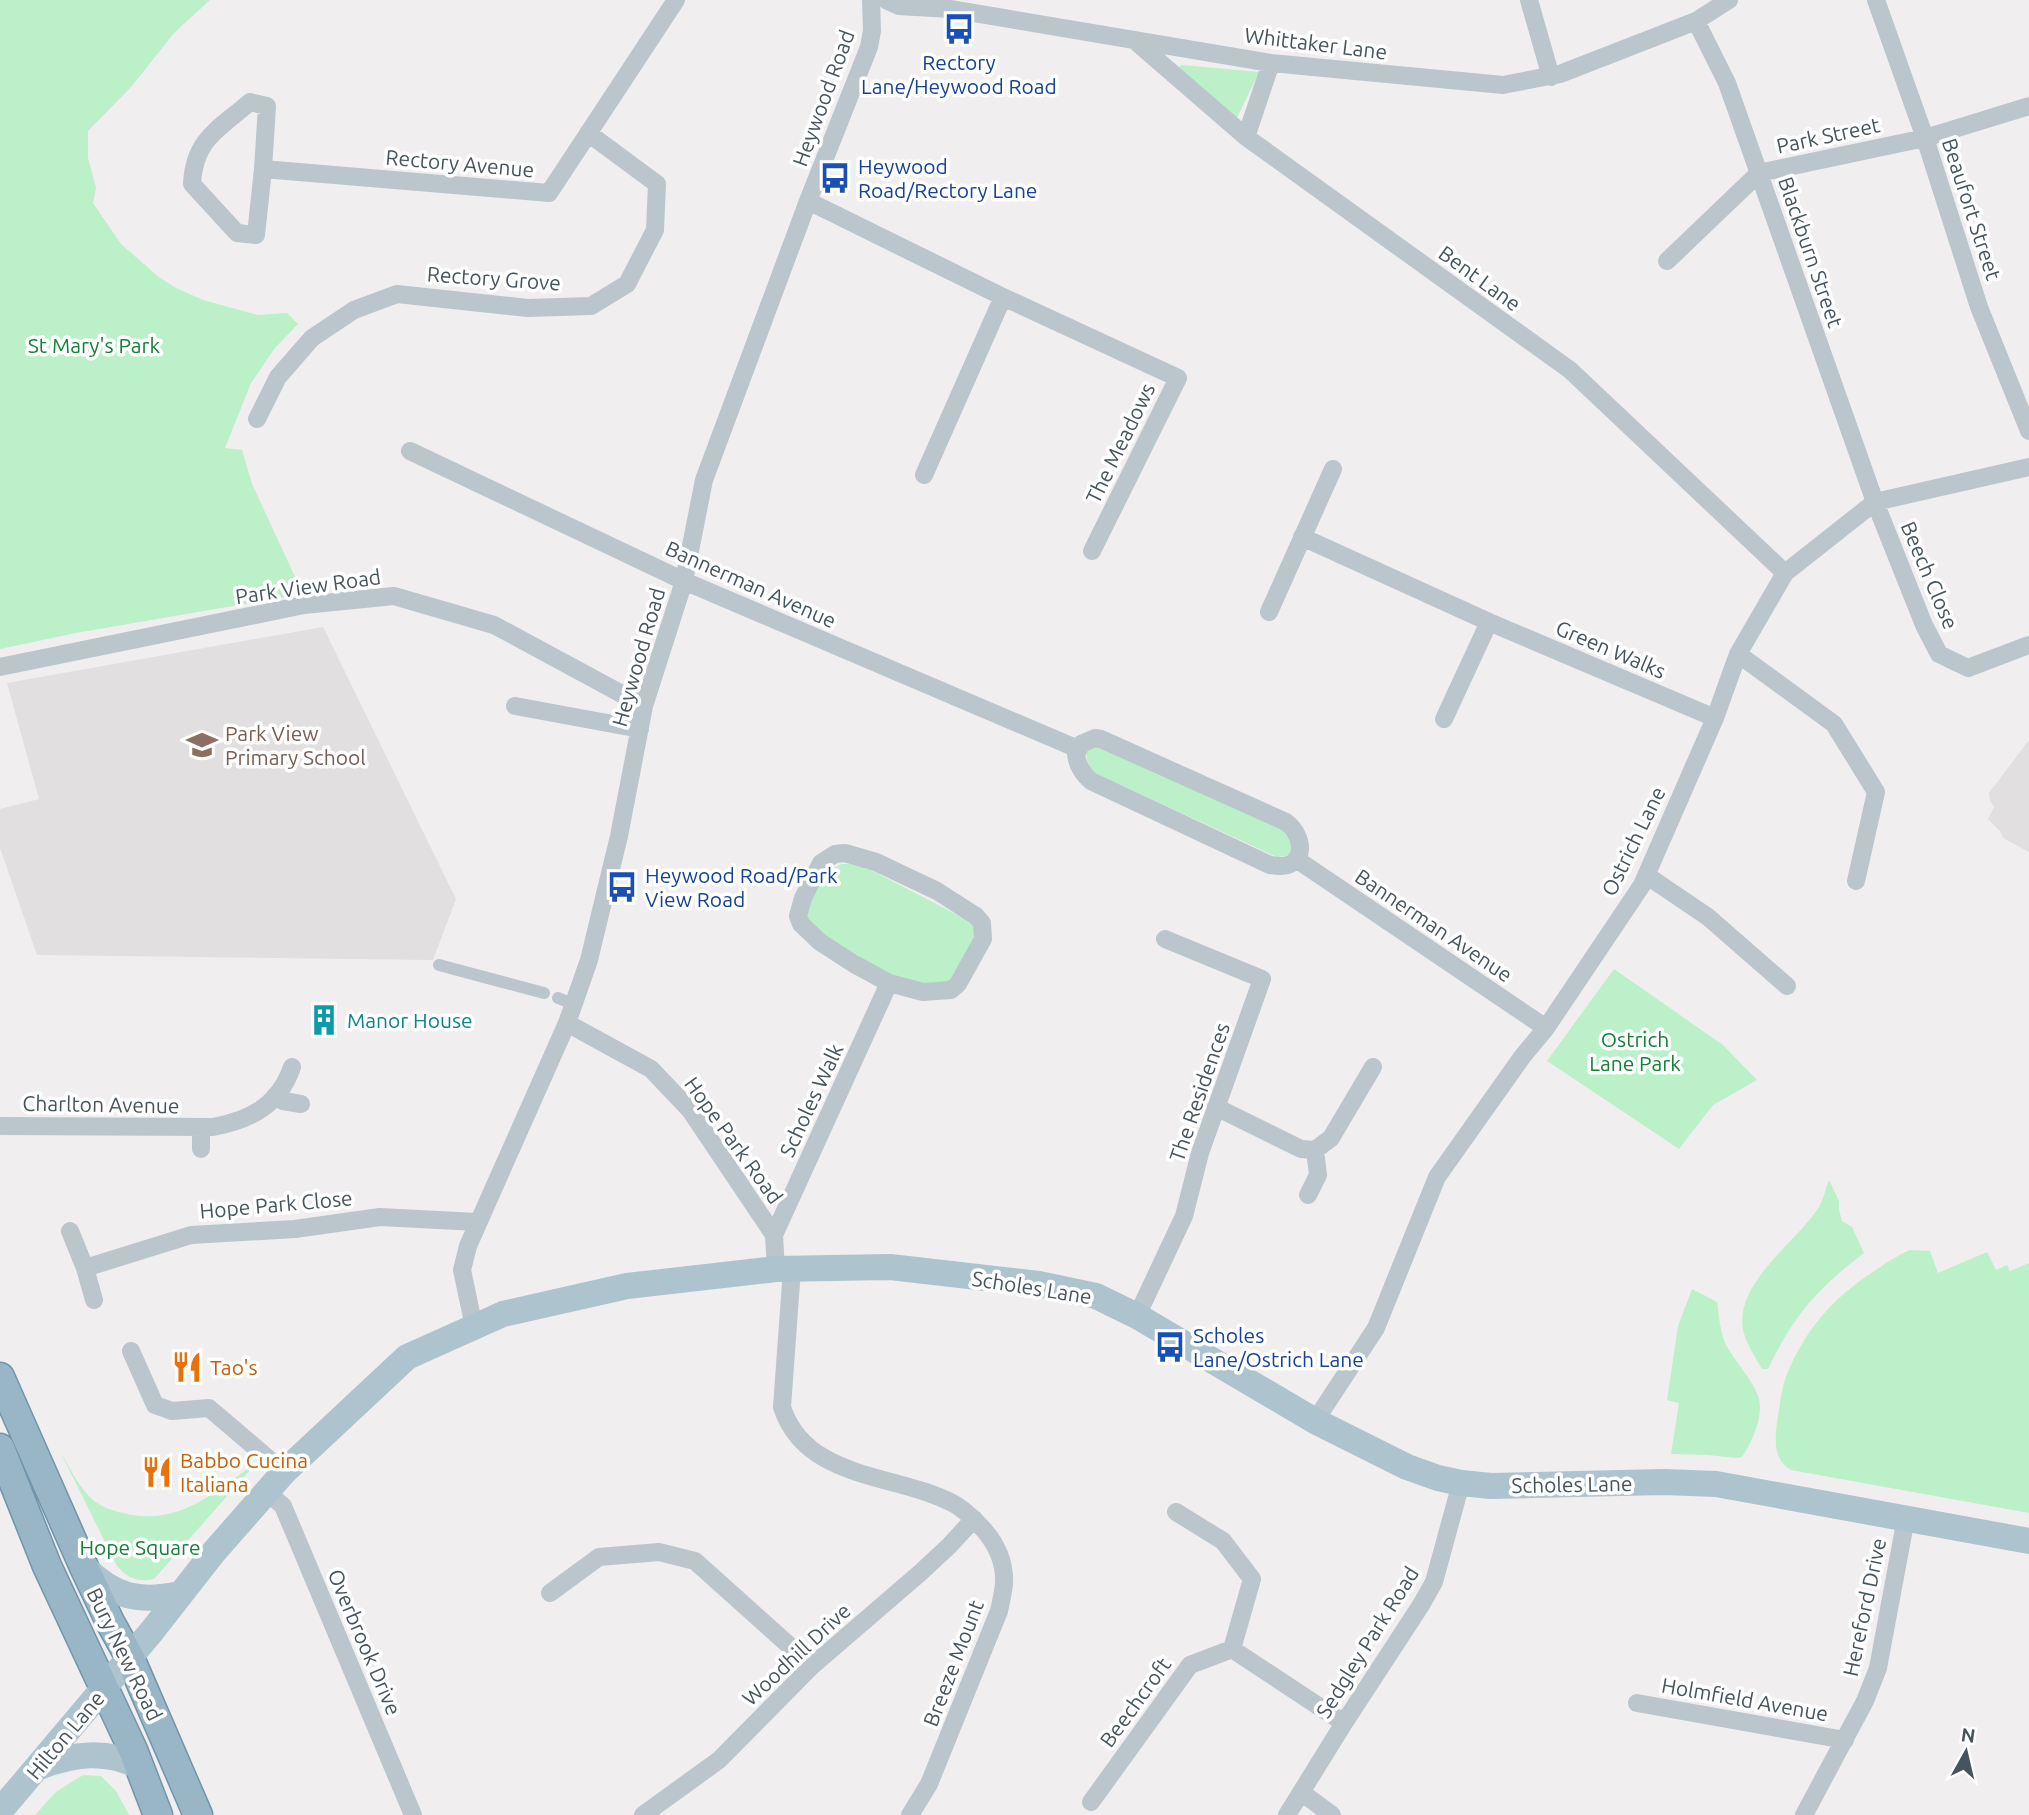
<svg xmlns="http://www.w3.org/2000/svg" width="2029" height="1815" font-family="Ubuntu,sans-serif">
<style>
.education{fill:#e2dfe1}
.green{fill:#bbf0c8}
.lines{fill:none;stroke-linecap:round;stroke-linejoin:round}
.trunk-casing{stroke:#7095ab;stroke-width:31}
.pedestrian{stroke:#bac6cc;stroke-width:12}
.minor{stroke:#bac6cc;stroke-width:18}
.primary{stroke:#adc3ce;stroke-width:26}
.trunk{stroke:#99b6c6;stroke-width:28}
.labels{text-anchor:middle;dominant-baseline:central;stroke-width:7;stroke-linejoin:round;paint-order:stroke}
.street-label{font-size:21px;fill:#46555d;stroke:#fff}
.transit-label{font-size:21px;fill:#164399;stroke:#fff;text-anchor:start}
.park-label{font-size:21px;fill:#148139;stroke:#fff}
.education-label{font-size:21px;fill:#785e54;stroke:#fff;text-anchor:start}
.culture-label{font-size:21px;fill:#0d838f;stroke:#fff;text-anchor:start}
.food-label{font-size:21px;fill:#c56008;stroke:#fff;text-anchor:start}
</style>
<rect width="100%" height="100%" fill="#f1eeef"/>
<!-- education -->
<path class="education" d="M323 627 456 899 433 960 37 955 0 848V809L39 799 7 683Z
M2029 740V852L2003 838 2000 831 1988 819 1994 807 1990 800 1989 793Z"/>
<!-- green -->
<path class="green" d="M0 0H210L174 33 132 86 88 131V158L96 188 93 203 121 244 160 278 176 288 203 300 258 315 287 313 298 324 275 348 251 383 225 448 242 450 252 484 303 594 76 633 0 649Z
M1182 65 1259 72 1235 122 1176 69Z
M1092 746 1102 747 1285 831 1292 843V851L1286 856 1277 857 1097 774C1088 768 1087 763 1086 752Z
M841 864H851L869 869 971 922 976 931 975 938 952 983 937 988 881 972 809 927C803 903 820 875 841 864Z
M1614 969 1723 1045 1757 1080 1713 1105 1679 1149 1547 1061Z
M1829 1180 1839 1201V1210L1842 1221 1852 1227 1864 1253C1817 1289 1794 1315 1768 1369H1762C1755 1357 1746 1343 1743 1330 1735 1283 1793 1245 1817 1210 1823 1202 1825 1190 1829 1180Z
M1910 1250 1930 1251 1938 1273 1987 1252 1996 1270 2007 1265 2010 1271 2029 1263V1513L1791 1470C1773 1460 1775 1440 1777 1422 1780 1406 1781 1389 1787 1374 1805 1330 1833 1298 1873 1272 1885 1264 1896 1256 1910 1250Z
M1692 1289 1717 1302C1719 1316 1720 1332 1726 1345 1735 1362 1751 1377 1758 1396 1765 1414 1752 1442 1742 1457L1736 1458 1708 1455 1671 1454 1679 1403 1667 1400 1678 1326Z
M60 1451C69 1466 79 1488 93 1500 102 1507 112 1511 123 1513 179 1527 215 1492 258 1461L154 1579C138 1583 128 1578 117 1566Z
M83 1775 101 1776 116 1791 129 1815H35L56 1792Z"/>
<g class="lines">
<defs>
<path id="trunk" d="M0 1377 84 1567 110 1622 130 1658 198 1815
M0 1448 47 1566 133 1750 158 1815"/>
</defs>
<!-- trunk casing -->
<use href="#trunk" class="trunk-casing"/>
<!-- pedestrian -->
<path class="pedestrian" d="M439 965 544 993
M558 998 573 1004"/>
<!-- minor -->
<path class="minor" d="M886 0 899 6 950 9 1271 63 1503 85 1560 74 1696 21 1729 0
M1529 0 1551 77
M1876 0 1925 138 1979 307 2029 431
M1696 21 1727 83 1875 502 1924 625 1939 654 1968 668 2029 645
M1134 40 1246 137 1570 370 1785 573
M250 102 267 106 263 169 256 235 237 233 192 184C194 139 219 129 250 102Z
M1246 137 1271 63
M263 169 549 193 676 0
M808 201 1003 297 1178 378 1092 551
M1667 261 1759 173 1925 138 2029 106
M257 419 278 377 312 338 354 310 397 294 528 308 591 306 627 284 655 230 657 184 588 133
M410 451 684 581 1078 749
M924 475 1003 297
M1302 537 1489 622 1715 718
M1269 612 1333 469
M1738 654 1834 724 1876 792 1856 881
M0 667 304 605 394 596 494 625 644 706
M515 706 640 729
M1444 719 1489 622
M1095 738 1101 739 1286 822C1300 832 1308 858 1288 865 1282 867 1276 866 1270 865L1091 781C1083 774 1077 766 1076 754L1081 744Z
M845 853 876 862 937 891 976 916 982 923 983 939 958 984 951 990 923 992 889 983 854 964 820 942 801 924 798 916 803 898 821 863 835 854Z
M1296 859 1546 1028
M1646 875 1708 917 1787 986
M567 1023 651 1069 690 1110 774 1235 776 1269
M275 1096 283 1101 301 1104
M1216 1107 1301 1149 1315 1150 1331 1138 1373 1067
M0 1126 213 1127C251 1120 279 1105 292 1067
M201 1128V1149
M1308 1195 1318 1175 1315 1150
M70 1231 85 1268 94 1300
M774 1235 889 983
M85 1268 191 1235 295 1229 380 1217 477 1222
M792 1269 782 1407C806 1482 900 1473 956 1505 967 1512 976 1521 984 1530 997 1545 1005 1564 1004 1584 1003 1593 1001 1602 999 1611L929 1784 910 1815
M1137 1316 1184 1216 1200 1153 1262 979 1165 939
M474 1327 462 1270 468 1246 567 1023 589 960 619 836 644 706 684 581 704 480 808 201 869 47 872 31 871 0
M131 1351 155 1405 172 1411 209 1408 284 1472
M1315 1421 1376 1328 1437 1177 1522 1057 1546 1028 1642 885 1715 718 1738 654 1785 573 1875 502 2029 467
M267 1492 283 1506 413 1815
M550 1593 599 1557 659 1552 695 1561 812 1666
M1232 1649 1344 1723
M1637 1703 1845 1740
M1301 1792 1332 1815
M1091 1802 1190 1665 1232 1649 1252 1579 1223 1541 1176 1512
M643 1815 719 1760 812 1666 920 1573 949 1546 974 1519
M1287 1815 1344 1723 1421 1605 1434 1582 1461 1483
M1804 1815 1865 1701 1878 1668 1906 1518"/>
<!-- primary -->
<path class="primary" d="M84 1567C114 1597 139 1603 180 1594
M39 1767C73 1754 106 1749 140 1767
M0 1811 152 1631 213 1553 284 1472 407 1357 503 1314 627 1286 776 1269 890 1267 1039 1284 1096 1296 1137 1316 1315 1421 1407 1467 1438 1478 1461 1483 1491 1486 1664 1482 1716 1484 2029 1541"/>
<!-- trunk -->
<use href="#trunk" class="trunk"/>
</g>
<!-- icons -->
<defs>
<symbol id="bus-bare" viewBox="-9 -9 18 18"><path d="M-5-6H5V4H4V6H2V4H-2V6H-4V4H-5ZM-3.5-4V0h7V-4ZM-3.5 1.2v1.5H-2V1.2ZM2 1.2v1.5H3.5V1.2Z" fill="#1a4fb4" stroke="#fff" stroke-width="2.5" paint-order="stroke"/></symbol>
<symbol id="school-bare" viewBox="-9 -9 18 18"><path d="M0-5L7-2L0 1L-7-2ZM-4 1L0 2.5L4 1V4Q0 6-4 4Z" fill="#8d6e63" stroke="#fff" stroke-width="2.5" paint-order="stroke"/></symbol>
<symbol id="building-bare" viewBox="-9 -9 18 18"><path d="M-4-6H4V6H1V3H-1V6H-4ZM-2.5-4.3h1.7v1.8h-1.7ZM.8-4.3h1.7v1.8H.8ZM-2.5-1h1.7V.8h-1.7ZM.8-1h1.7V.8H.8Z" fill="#0f9aa8" stroke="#fff" stroke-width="2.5" paint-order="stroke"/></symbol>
<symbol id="restaurant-bare" viewBox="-9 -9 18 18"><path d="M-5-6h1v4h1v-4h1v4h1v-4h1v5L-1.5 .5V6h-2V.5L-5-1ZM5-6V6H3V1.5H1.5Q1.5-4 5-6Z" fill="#e8710a" stroke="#fff" stroke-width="2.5" paint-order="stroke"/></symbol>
</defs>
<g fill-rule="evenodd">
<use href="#bus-bare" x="937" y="7" width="44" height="44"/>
<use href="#bus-bare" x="813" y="156" width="44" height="44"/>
<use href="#school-bare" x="180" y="723" width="44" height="44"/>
<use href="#bus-bare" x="600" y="865" width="44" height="44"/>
<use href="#building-bare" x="302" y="998" width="44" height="44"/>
<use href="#bus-bare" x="1148" y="1325" width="44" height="44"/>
<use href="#restaurant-bare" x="165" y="1345" width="44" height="44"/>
<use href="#restaurant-bare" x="135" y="1450" width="44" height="44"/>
</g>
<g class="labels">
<!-- street labels -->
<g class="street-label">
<text transform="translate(1316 43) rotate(7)">Whittaker Lane</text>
<text transform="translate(823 98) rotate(-70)">Heywood Road</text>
<text transform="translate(1828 135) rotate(-12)">Park Street</text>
<text transform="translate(460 163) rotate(5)">Rectory Avenue</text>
<text transform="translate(1972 209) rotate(72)">Beaufort Street</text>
<text transform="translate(1811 252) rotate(71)">Blackburn Street</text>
<text transform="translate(494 278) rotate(4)">Rectory Grove</text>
<text transform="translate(1480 278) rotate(36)">Bent Lane</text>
<text transform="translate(1120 443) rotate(-64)">The Meadows</text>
<text transform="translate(1930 575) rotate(67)">Beech Close</text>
<text transform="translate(751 584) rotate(24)">Bannerman Avenue</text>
<text transform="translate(308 586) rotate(-8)">Park View Road</text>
<text transform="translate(1611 649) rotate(23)">Green Walks</text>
<text transform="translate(638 657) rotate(-74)">Heywood Road</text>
<text transform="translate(1633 841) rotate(-64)">Ostrich Lane</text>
<text transform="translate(1434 925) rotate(34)">Bannerman Avenue</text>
<text transform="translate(1199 1092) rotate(-71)">The Residences</text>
<text transform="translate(811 1100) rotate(-65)">Scholes Walk</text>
<text transform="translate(101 1104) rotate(1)">Charlton Avenue</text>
<text transform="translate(734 1140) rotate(54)">Hope Park Road</text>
<text transform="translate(276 1204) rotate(-5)">Hope Park Close</text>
<text transform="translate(1032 1287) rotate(9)">Scholes Lane</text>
<text transform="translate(1572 1484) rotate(-1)">Scholes Lane</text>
<text transform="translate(1864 1607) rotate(-78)">Hereford Drive</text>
<text transform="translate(365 1642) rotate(67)">Overbrook Drive</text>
<text transform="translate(1367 1642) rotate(-58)">Sedgley Park Road</text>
<text transform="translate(125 1654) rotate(64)">Bury New Road</text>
<text transform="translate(796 1654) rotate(-43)">Woodhill Drive</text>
<text transform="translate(953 1663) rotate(-69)">Breeze Mount</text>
<text transform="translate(1745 1699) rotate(10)">Holmfield Avenue</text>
<text transform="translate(1135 1702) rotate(-54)">Beechcroft</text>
<text transform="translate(65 1735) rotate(-50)">Hilton Lane</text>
</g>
<!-- transit labels -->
<g class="transit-label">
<text x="959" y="62" text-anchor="middle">Rectory<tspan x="959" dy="24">Lane/Heywood Road</tspan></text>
<text x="858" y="166">Heywood<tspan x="858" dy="24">Road/Rectory Lane</tspan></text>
<text x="645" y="875">Heywood Road/Park<tspan x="645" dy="24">View Road</tspan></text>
<text x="1193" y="1335">Scholes<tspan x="1193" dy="24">Lane/Ostrich Lane</tspan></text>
</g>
<!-- park labels -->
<g class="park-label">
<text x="94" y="345">St Mary's Park</text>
<text x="1635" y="1039">Ostrich<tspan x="1635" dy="24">Lane Park</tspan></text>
<text x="140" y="1547">Hope Square</text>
</g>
<!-- education labels -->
<g class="education-label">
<text x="225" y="733">Park View<tspan x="225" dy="24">Primary School</tspan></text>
</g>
<!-- culture labels -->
<g class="culture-label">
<text x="347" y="1020">Manor House</text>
</g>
<!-- food labels -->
<g class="food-label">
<text x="210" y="1367">Tao's</text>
<text x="180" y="1460">Babbo Cucina<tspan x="180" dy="24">Italiana</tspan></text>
</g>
</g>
<!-- north arrow -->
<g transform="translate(1966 1752) rotate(8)" stroke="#ffffff" stroke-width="5" paint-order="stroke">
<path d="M0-5L12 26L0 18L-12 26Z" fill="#46555d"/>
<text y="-10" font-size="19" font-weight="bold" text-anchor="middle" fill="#46555d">N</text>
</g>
</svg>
